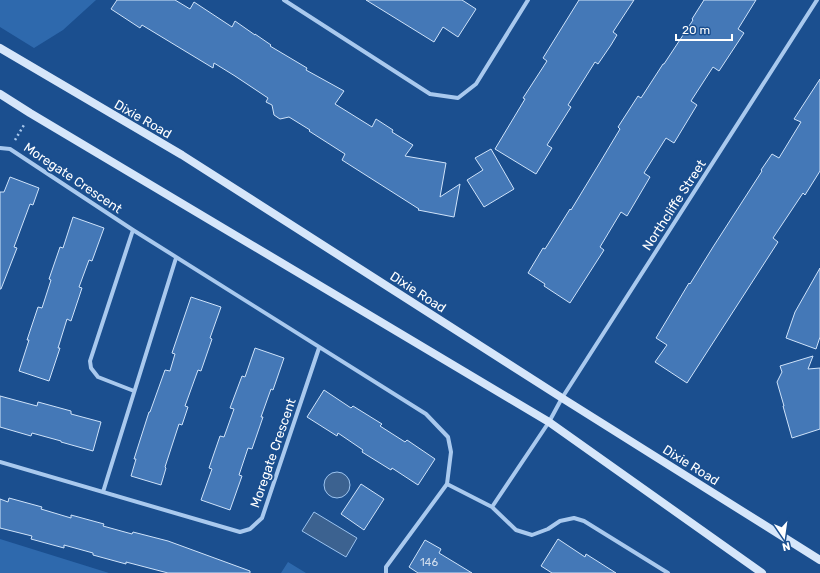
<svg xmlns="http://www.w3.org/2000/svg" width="820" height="573" font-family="Rubik,sans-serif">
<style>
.green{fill:#2e69ad}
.water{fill:#3c6290;stroke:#9cc4f0}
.building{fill:#4478b7;stroke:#cfe3fa}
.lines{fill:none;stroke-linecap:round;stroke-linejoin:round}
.path{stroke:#a9c9ee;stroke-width:2.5;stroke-dasharray:2 3;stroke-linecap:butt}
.minor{stroke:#a9c9ee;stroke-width:4}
.secondary{stroke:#d6e6fa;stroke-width:8}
.labels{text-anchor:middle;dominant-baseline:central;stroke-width:4;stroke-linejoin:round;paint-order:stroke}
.number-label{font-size:11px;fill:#d0dded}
.street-label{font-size:13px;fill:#fff;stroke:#1b4f8f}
</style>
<rect width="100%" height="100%" fill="#1b4f8f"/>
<!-- green -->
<path class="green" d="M0 0H96L63 30 34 48 0 27Z
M0 539 109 573H0Z
M288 562 306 573H281Z"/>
<!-- water -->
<path class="water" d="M324 485a13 13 0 1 1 26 0a13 13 0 1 1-26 0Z
M314 512 357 538 346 557 302 531Z"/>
<!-- building -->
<path class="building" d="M117 0H175L190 9 194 2 232 27 235 21 255 35V34L271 45 270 46 307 68 306 70 344 91 335 104 372 127 376 119 393 130 392 132 413 145 405 156 446 163 440 197 460 184 454 217 418 210 419 209 342 160 345 154 309 131 310 130 289 117 280 119 274 115 272 105 266 102 268 98 235 76 214 63 213 68 142 25 140 28 111 9Z
M366 0H462L476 9 458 37 443 27 434 42Z
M579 0H634L613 32 617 35 611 45 598 64 595 62 568 105 571 107 547 145 552 148 536 174 495 149 525 99 523 98 547 61 543 58Z
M704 0H756L738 29 744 33 719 71 713 67 691 101 697 105 674 143 666 138 644 173 650 177 627 216 621 212 600 247 604 250 570 303 544 286 545 284 528 273 543 248 545 249 570 209 571 210 599 164 620 129 618 127 638 96 641 98 663 64H664L693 20 692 19Z
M820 79V171L805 195 803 193 773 238 778 242 687 383 655 362 667 345 656 338 689 283 690 284 713 247 762 171 761 170 772 154 779 158 801 122 794 119Z
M491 149 514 189 484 207 467 180 483 170 475 158Z
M10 177 39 188 33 205 30 204 14 247 17 248 1 289H0V192H4Z
M73 217 104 228 92 261 89 260 79 287 82 288 71 321 67 319 58 348H60L49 381 19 371 29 340H27L38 307 42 308 51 280 49 279 60 247 63 248Z
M820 268V337L816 349 786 338 795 312Z
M191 297 221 307 210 338 212 339 201 371 198 370 185 406 188 407 182 425 179 424 165 467 166 468 161 485 131 476 136 459H134L149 412H150L165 370 170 371 175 354 172 353Z
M255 348 284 358 273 390 271 389 261 417H263L252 449 248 448 239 475 242 476 230 510 201 500 212 469 209 468 220 436 224 437 234 409 230 408 242 376 245 377Z
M813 356 808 369 820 368V429L792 438 783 406H784L777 382 782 372 780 366Z
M324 390 351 408 353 406 382 424 380 426 405 442 407 440 435 459 418 485 392 468 391 470 362 452 363 450 338 433 337 436 307 417Z
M0 396 37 406 38 402 71 411V414L101 422 93 451 61 442V441L32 433 31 436 0 427Z
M361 484 384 499 364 530 341 514Z
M9 498 42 507 41 509 71 518V515L104 524 103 526 132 534 133 532 168 541 250 571V573H168L126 562V564L93 555V553L64 545V548L31 539 32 536 0 528V499L8 502Z
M558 539 585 557 586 554 616 573H552L541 566Z
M425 540 441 549 439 553 472 573H418L409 567Z"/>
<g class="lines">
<!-- path -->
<path class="path" d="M15 140 24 125"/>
<!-- minor -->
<path class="minor" d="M284 0 430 94 458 98 476 84 528 0
M0 148 10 149 133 230 426 414 448 437 451 452 447 484
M133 230 90 361 91 368 98 377 134 391
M0 462 240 532 250 529 262 518 319 348
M103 492 176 258
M492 507 549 422 562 398 817 0
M386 573V567L447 484 492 507 516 530 532 535 548 529 560 521 574 518 584 521 668 573"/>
<!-- secondary -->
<path class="secondary" d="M0 48 182 155 562 398 820 560
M0 94 30 113 549 422 762 573"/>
</g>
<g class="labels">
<!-- number labels -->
<g class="number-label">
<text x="429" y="562">146</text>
</g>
<!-- street labels -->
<g class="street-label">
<text transform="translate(143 119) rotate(30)">Dixie Road</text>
<text transform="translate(73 178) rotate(34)">Moregate Crescent</text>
<text transform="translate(674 205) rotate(-57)">Northcliffe Street</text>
<text transform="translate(418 292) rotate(33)">Dixie Road</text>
<text transform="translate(273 453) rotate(-71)">Moregate Crescent</text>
<text transform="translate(691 465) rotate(32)">Dixie Road</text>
</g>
</g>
<!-- north arrow -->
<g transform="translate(784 537) rotate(167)" stroke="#1b4f8f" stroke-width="3" paint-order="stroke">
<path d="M0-3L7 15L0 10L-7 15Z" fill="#ffffff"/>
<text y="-6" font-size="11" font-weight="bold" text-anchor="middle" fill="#ffffff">N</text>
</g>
<!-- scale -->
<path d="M676 34v6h56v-6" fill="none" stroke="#ffffff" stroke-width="2"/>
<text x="682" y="34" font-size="12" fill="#ffffff" stroke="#1b4f8f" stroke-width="3" paint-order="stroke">20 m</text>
</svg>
